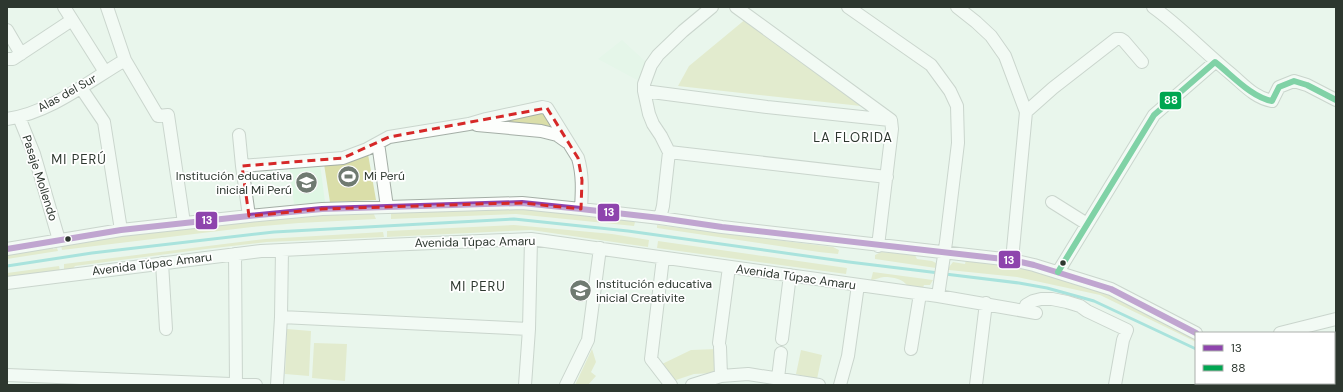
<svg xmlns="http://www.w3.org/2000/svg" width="1343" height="392" font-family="'DM Sans',sans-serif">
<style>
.built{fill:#dff7e4}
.green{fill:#dadea9}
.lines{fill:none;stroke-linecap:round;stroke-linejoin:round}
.stream{stroke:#5cccc9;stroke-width:3}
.minor-casing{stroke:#a4aea6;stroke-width:14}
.minor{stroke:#fcfefc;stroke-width:12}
.bus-1-casing{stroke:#fff;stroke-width:9}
.bus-2-casing{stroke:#fff;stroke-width:9}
.bus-1{stroke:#8e44ad;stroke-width:6}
.bus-2{stroke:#00a651;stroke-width:6}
.marked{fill:none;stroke:#d62828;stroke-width:3;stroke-dasharray:8 5;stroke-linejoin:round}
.bus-dot{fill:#2d372f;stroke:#fff;stroke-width:1.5}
.labels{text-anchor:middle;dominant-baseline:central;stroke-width:3.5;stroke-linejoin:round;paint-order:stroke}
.street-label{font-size:12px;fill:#2d372f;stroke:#fff}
.poi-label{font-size:12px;fill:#2d372f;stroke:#fff;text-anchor:start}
.neighbourhood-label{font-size:13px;letter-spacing:1px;fill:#2d372f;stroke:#fff}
.line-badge{stroke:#fff;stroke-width:1.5}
.badge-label{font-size:11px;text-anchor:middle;font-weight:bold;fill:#fff}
</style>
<rect width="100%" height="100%" fill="#e9f6ec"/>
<!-- built -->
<path class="built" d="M622 40 646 62 639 81 598 59Z
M320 164 325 202 294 204 289 165Z"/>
<!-- green -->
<path class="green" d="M747 18 870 107 678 86 689 66Z
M546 112 554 128 487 123Z
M368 154 376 200 330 202 324 164Z
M517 208 623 219 635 222 634 226 516 214 391 219V212Z
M373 212 376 219 299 223 252 227 62 250 61 245C164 229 269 218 373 212Z
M514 225 612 234 649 240 648 247 531 230 387 237V231Z
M657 225 833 247 839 250 838 254 819 252 657 228Z
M383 232 384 237 267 242 206 249 75 266 72 270 64 271V264L265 239Z
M658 241 847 268 846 274 657 248Z
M53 247V249L57 248 58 251 7 259V255Z
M881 252 915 255 917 259 932 261 936 263V268L875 259V255Z
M966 260 1021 267 1102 291 1196 338V342L1100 295 1017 277 949 270V267L953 262 965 264Z
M59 266 60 271 7 278V273Z
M873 272 933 280 930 285H924L922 290 908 287C904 279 893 277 884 277 880 277 876 280 871 280Z
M287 329 311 331 309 376 285 374Z
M314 343 347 344 345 381 312 378Z
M592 349 596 362 591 372 596 376 588 385H575Z
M717 349 715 373 694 374 673 381 662 364 691 350Z
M801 350 822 355 817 379 796 374Z"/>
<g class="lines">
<!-- stream -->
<path class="stream" d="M7 266 92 253 274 232 514 219 628 231 849 262 939 273
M945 274 1019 283 1047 288 1094 301 1196 349
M1334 336H1336"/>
<defs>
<path id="minor" d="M64 7 105 72
M107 7 125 60 158 116 168 115 184 223
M736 7 891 120 892 129 878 246
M848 7 931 65 950 91 957 106 958 143 946 242 938 296
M957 7 976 22 991 36 1005 56 1026 112 1012 260
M1153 7C1181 27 1204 52 1231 74 1244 85 1255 98 1272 101L1279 87 1294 81 1307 85 1336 100
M7 30 21 54
M7 59H13L72 20
M81 88 104 122 121 230
M644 91 767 107 890 120
M1026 112 1053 88 1116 39H1121L1124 41 1142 62
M19 117 34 154 59 240
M7 119C50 113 89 81 125 60
M477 125 541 131 557 135 567 142
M239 135 242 166 249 216
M378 143 387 207
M669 152 887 177
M242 166 343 158 367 149 389 137 469 124 486 119 542 107 547 108 578 158C583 175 582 191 581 209
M1052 202 1087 224
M660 218 663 206 669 152 661 136 653 124 649 114 644 91V84L651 65 658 55 683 31 712 7
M7 249 121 230 249 216 322 209 522 203 581 209 660 218 722 227 1012 260 1034 265 1111 289 1196 333
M235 254 236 385
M663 258 651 359 671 385
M162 263 166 329
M1058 272 1154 115 1215 62
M7 283 261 251 386 245 531 239 938 296 1036 313
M1025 310 1026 305 1033 301 1041 299H1052L1067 302 1080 306 1087 311 1127 330 1123 340 1115 385
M281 317 529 329
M1280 333 1336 319
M782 339 790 275
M719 343 729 267
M720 347 721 376
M1334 347 1336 346
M911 349 920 294
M7 375 256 385
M778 378 781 353
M1283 383V385
M277 385 281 317 282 250
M525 385 529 329 531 239
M566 385 588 340 600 248
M692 385 721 376 748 374 819 385
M840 385 848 356 858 285
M976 385 986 303
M1224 385V383"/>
</defs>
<!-- minor casing -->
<use href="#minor" class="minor-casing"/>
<!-- minor -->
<use href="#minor" class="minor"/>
<defs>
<path id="bus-1" d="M7 249 121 230 249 216 322 209 522 203 581 209 660 218 722 227 1012 260 1034 265 1111 289 1196 333"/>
<path id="bus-2" d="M1058 272 1154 115 1215 62C1232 75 1251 97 1272 101L1279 87 1294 81 1307 85 1336 100"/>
</defs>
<!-- bus-1 casing -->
<use href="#bus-1" class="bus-1-casing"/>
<!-- bus-2 casing -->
<use href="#bus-2" class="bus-2-casing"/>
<!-- bus-1 -->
<use href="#bus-1" class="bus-1"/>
<!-- bus-2 -->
<use href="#bus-2" class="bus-2"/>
</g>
<!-- marked area -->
<path d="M0 0H1343V392H0ZM547 108 578 158 582 180 581 209 522 203 477 204 322 209 249 216 242 166 343 158 389 137Z" fill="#e9f6ec" fill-opacity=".55" fill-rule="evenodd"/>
<path class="marked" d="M547 108 578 158 582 180 581 209 522 203 477 204 322 209 249 216 242 166 343 158 389 137Z"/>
<!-- icons -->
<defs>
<symbol id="stadium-disc" viewBox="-11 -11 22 22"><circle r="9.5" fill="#6f7a71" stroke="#fff"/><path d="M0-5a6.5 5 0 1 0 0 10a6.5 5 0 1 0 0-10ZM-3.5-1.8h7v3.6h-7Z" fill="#fff"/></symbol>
<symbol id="school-disc" viewBox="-11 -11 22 22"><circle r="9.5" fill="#6f7a71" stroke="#fff"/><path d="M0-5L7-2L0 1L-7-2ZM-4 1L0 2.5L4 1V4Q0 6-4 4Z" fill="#fff"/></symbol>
</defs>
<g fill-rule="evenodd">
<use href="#stadium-disc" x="336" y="164" width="25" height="25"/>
<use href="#school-disc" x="294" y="170" width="25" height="25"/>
<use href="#school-disc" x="568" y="278" width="25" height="25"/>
</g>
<!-- markers -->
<g class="bus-dot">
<circle cx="68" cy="239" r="3.5"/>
<circle cx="1063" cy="263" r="3.5"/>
</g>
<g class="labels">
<!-- street labels -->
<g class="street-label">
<text transform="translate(67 93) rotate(-29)">Alas del Sur</text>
<text transform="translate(40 178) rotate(72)">Pasaje Mollendo</text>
<text transform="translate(475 242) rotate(-1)">Avenida Túpac Amaru</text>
<text transform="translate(152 264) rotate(-7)">Avenida Túpac Amaru</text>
<text transform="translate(796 277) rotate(8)">Avenida Túpac Amaru</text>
</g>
<!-- poi labels -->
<g class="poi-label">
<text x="292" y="176" text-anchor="end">Institución educativa<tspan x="292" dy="14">inicial Mi Perú</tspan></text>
<text x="364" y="176">Mi Perú</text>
<text x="596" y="284">Institución educativa<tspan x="596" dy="14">inicial Creativite</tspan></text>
</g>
<!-- neighbourhood labels -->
<g class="neighbourhood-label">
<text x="853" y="137">LA FLORIDA</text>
<text x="79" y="159">MI PERÚ</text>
<text x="478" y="286">MI PERU</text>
</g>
</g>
<g class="line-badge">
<rect x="1159" y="91" width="23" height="19" rx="4" fill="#00a651"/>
<rect x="597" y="203" width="23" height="19" rx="4" fill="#8e44ad"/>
<rect x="195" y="211" width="23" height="19" rx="4" fill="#8e44ad"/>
<rect x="998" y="250" width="23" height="19" rx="4" fill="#8e44ad"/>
</g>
<g class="badge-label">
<text x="1171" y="104">88</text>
<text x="609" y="216">13</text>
<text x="207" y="224">13</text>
<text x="1009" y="264">13</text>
</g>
<!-- border -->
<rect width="1343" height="392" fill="none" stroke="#2d372f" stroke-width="16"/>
<!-- legend -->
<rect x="1195" y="332" width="140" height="52" fill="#ffffff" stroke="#abafac"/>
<rect x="1203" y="345" width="20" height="6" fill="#8e44ad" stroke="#abafac"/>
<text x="1231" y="352" font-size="12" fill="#2d372f">13</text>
<rect x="1203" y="365" width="20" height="6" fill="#00a651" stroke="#abafac"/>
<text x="1231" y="372" font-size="12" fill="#2d372f">88</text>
</svg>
